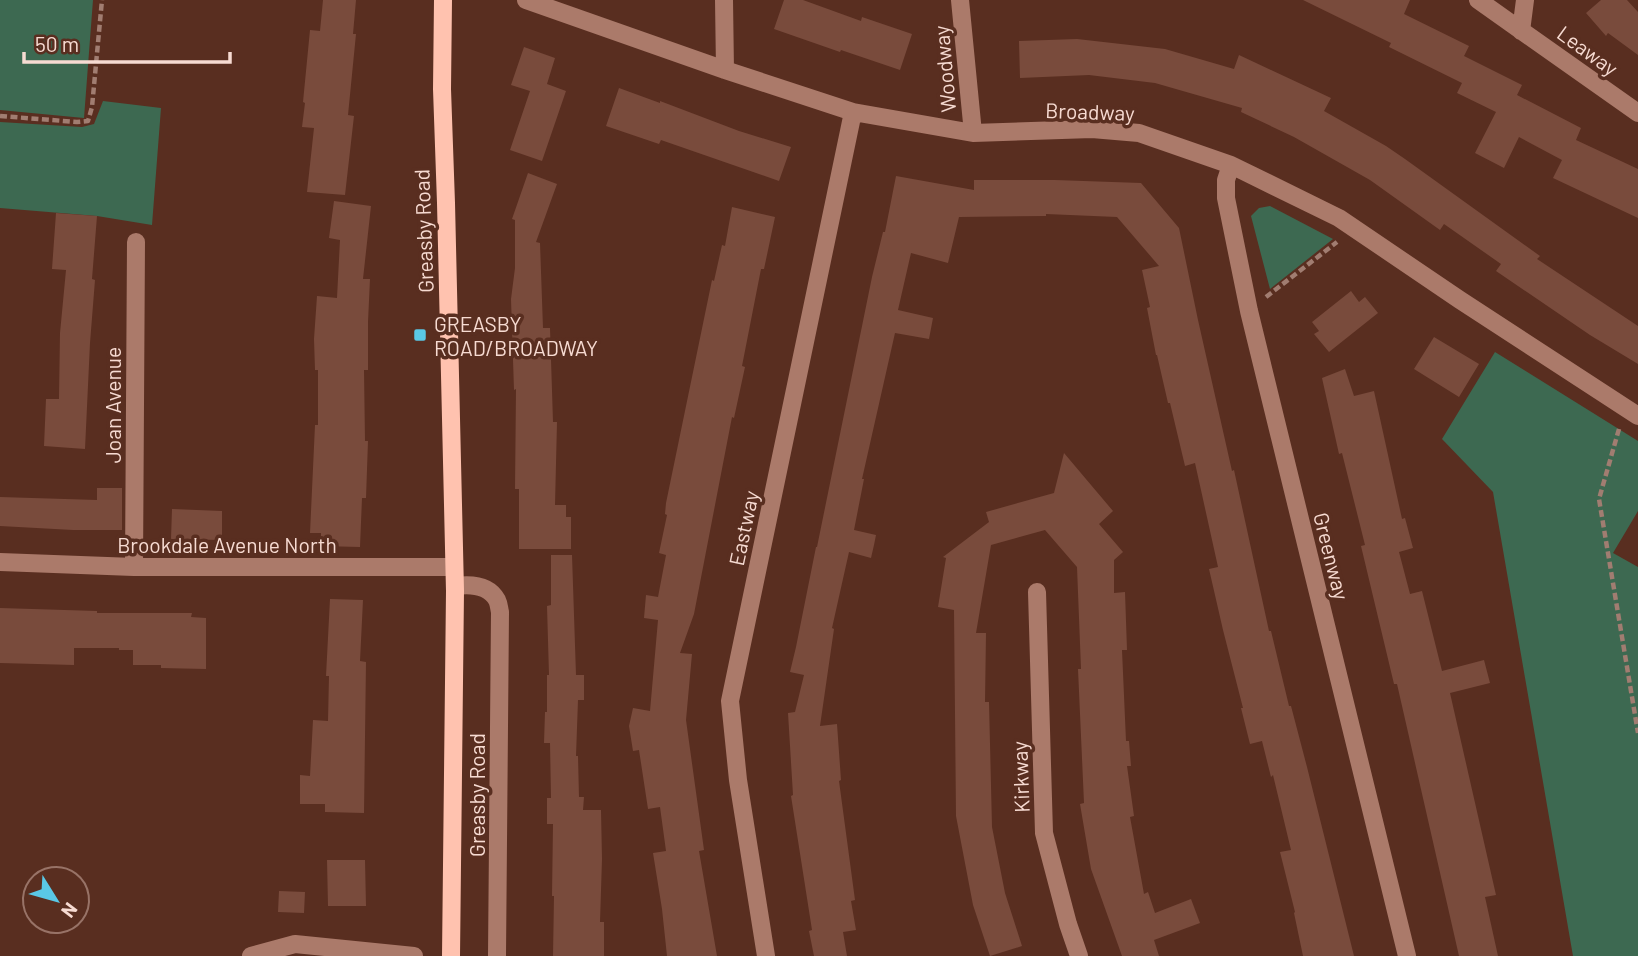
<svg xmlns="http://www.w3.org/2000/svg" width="1638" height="956" font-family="Barlow,sans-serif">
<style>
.green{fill:#3d6951}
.building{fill:#794b3c}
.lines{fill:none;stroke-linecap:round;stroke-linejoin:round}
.path{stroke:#a17d71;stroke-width:4.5;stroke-dasharray:7 3.5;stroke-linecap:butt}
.minor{stroke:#ab7a6a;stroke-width:18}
.major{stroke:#ffc2af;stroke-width:18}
.poi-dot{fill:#5ac8e6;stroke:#592e20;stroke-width:2.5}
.labels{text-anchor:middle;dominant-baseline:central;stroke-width:7;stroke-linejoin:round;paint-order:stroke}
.street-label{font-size:21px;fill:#f7dbd2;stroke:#592e20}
.poi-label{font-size:21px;fill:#f7dbd2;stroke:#592e20;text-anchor:start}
</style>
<rect width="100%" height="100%" fill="#592e20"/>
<!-- green -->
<path class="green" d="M0 0H93L84 118 0 110Z
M103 101 161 108 152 225 97 216 0 208V122L82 127 94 124Z
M1270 206 1333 239 1270 289 1251 216 1259 208Z
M1495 352 1638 441V511L1613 553 1638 567V956H1573L1493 492 1442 439Z"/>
<!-- building -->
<path class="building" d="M323 0H356L353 34H356L348 115 354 116 345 195 307 192 314 128 302 127 305 103 303 102 310 30 320 31Z
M784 0H803L861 21 862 17 912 34 900 70 841 50 840 52 774 29Z
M1303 0H1410L1404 14 1469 46 1464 56 1522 85 1517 95 1581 128 1576 140 1638 169V218L1553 178 1562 160 1519 137 1504 168 1475 153 1496 112 1457 93 1462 83 1389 47 1391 43Z
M1601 0H1627L1638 12V55L1608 33 1606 36 1586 13Z
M1077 39 1165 49 1234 69 1239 55 1331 98 1324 111 1386 146 1405 159 1540 256 1537 259 1638 326V364L1590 335 1496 271 1501 264 1444 224 1440 230 1370 180 1294 137 1241 112 1242 108 1155 83 1089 75 1020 78 1019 41Z
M524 47 555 58 547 84 566 91 542 161 510 150 530 91 511 85Z
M619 88 660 103V101L739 131 791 147 779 181 661 140 659 144 606 126Z
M528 173 557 184 536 242 540 243 543 328H550L553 422H557L555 505H566V517H571V549H519V489H515L516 389 514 390 511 299 515 268V220L512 219Z
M896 176 974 190V180H1055L1141 183 1179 228 1198 320 1232 471 1234 470 1269 631H1271L1289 706H1291L1307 767 1354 956H1303L1294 913 1295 912 1280 852 1291 850 1273 775 1271 777 1262 741 1250 744 1241 708H1243L1223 630 1209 569 1218 567 1195 463 1185 466 1170 403H1168L1157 355H1156L1147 308 1150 307 1142 270 1159 266 1117 217 1046 214V216L959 217 948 263 911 253 898 310 933 318 929 339 895 333 862 479H864L854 530 876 535 874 545 871 558 849 552 832 628 834 629 820 726 837 724 841 780 839 781 855 900 851 901 856 930 843 932 847 956H814L809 931 812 930 791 796 793 795 788 713 795 712 804 675 790 672 796 647 816 547H817L872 277 883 232H885Z
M334 201 371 206 363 279H370L368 322V370H364L365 441H368L366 498H362L360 547 321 546V533H310L315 425H318V370H315L314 339 317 296 337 298 340 240 329 238Z
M732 207 775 217 764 269H761L742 366 745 367 734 418 732 417 694 614 680 653 692 654 686 720 704 850 699 851 717 956H667L662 909 653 853 666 851 660 807 648 809 639 750 633 751 629 726 633 708 650 711 658 620 644 618 646 595 658 597 666 555 659 553 667 515 665 514 666 503 712 280 714 281 722 245 725 246Z
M56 213 97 216 92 279 95 280 90 343 85 449 44 446 46 399H59L60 333 66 270 52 269Z
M1351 291 1359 302 1365 297 1378 313 1329 352 1314 334 1319 331 1312 322Z
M1434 337 1479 364 1459 397 1414 369Z
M1345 369 1354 396 1374 391 1402 519 1405 518 1413 548 1399 552 1410 594 1422 591 1442 671 1484 660 1490 683 1450 693 1496 895 1485 897 1498 956H1459L1397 684H1394L1361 546 1365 545 1342 453 1339 454 1322 378Z
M1064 453 1113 511 1099 524 1123 552 1114 560V593L1125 592 1127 650H1122L1126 741H1129L1131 766H1127L1134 816 1130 817 1144 894 1148 892 1155 913 1191 899 1200 923 1154 940 1159 956H1122L1091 869 1080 804 1084 803 1078 669H1081L1077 567 1045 530 991 545 976 633H986L985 702H989L992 827 1005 893 1022 946 990 956 973 905 956 816 954 610 938 607 946 558 943 557 989 522 986 512 1054 493Z
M97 488H122V530H73L0 526V497L97 500Z
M172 509 222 511V540L171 539Z
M551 555H572L576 675H584V700H578L576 756H578L579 797H584L583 810H601L602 859 600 922H604V956H553L554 896H552L553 824H547V798H551L550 743H544L545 712H547V675H549L547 606 551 605Z
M330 599 363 600 360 661 366 662 364 813 325 812V804H300V775L310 776 313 720 328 721 329 676H326Z
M0 608 97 611V613H192L191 617 206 618V669L161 668V665H133V650H119V648H74V665L0 663Z
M327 860H365L366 906H328Z
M279 891 305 892 304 913 278 912Z"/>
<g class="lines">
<!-- path -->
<path class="path" d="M0 116 77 122 88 121 92 107 102 0
M1266 297 1337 242
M1619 429 1599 499 1638 733"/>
<!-- minor -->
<path class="minor" d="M526 0 725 70 853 112 973 133 1092 129 1139 133 1231 165 1339 218 1460 300 1638 416
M724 0 725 70
M960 0 973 133
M1478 0 1638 113
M1521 31 1525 0
M1231 165 1226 180V198L1249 311 1407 956
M0 562 134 567H454
M134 567 136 242
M455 586C470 584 489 585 497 600 499 604 499 608 500 612L497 956
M1037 592 1044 833 1068 924 1079 956
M251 956 295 944 414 956
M766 956 738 780 730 701 853 112"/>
<!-- major -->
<path class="major" d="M443 0 442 89 446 203 455 591 451 956"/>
</g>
<!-- markers -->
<rect class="poi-dot" x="413" y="328" width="14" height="14" rx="3.5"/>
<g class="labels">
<!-- street labels -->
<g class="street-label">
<text transform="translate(1588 50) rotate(36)">Leaway</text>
<text transform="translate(944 69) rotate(-95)">Woodway</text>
<text transform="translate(1090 111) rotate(2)">Broadway</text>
<text transform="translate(423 231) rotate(-92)">Greasby Road</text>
<text transform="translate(112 405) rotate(-90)">Joan Avenue</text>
<text transform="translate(743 528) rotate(-78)">Eastway</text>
<text x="227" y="544">Brookdale Avenue North</text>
<text transform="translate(1332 556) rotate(76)">Greenway</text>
<text transform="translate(1020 777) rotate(-92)">Kirkway</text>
<text transform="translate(476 795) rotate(-90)">Greasby Road</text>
</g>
<!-- poi labels -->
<g class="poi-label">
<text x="434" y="323">GREASBY<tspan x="434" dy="24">ROAD/BROADWAY</tspan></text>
</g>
</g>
<!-- north arrow -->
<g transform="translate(56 900) rotate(127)"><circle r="33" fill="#592e20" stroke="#987367" stroke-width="2"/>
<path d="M0-5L12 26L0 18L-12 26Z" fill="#5ac8e6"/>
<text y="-10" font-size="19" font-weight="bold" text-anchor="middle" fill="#f7dbd2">N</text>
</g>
<!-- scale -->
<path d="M24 52v10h206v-10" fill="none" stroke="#f7dbd2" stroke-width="3.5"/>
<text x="35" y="52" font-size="21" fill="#f7dbd2" stroke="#592e20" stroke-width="5" paint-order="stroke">50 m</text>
</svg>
